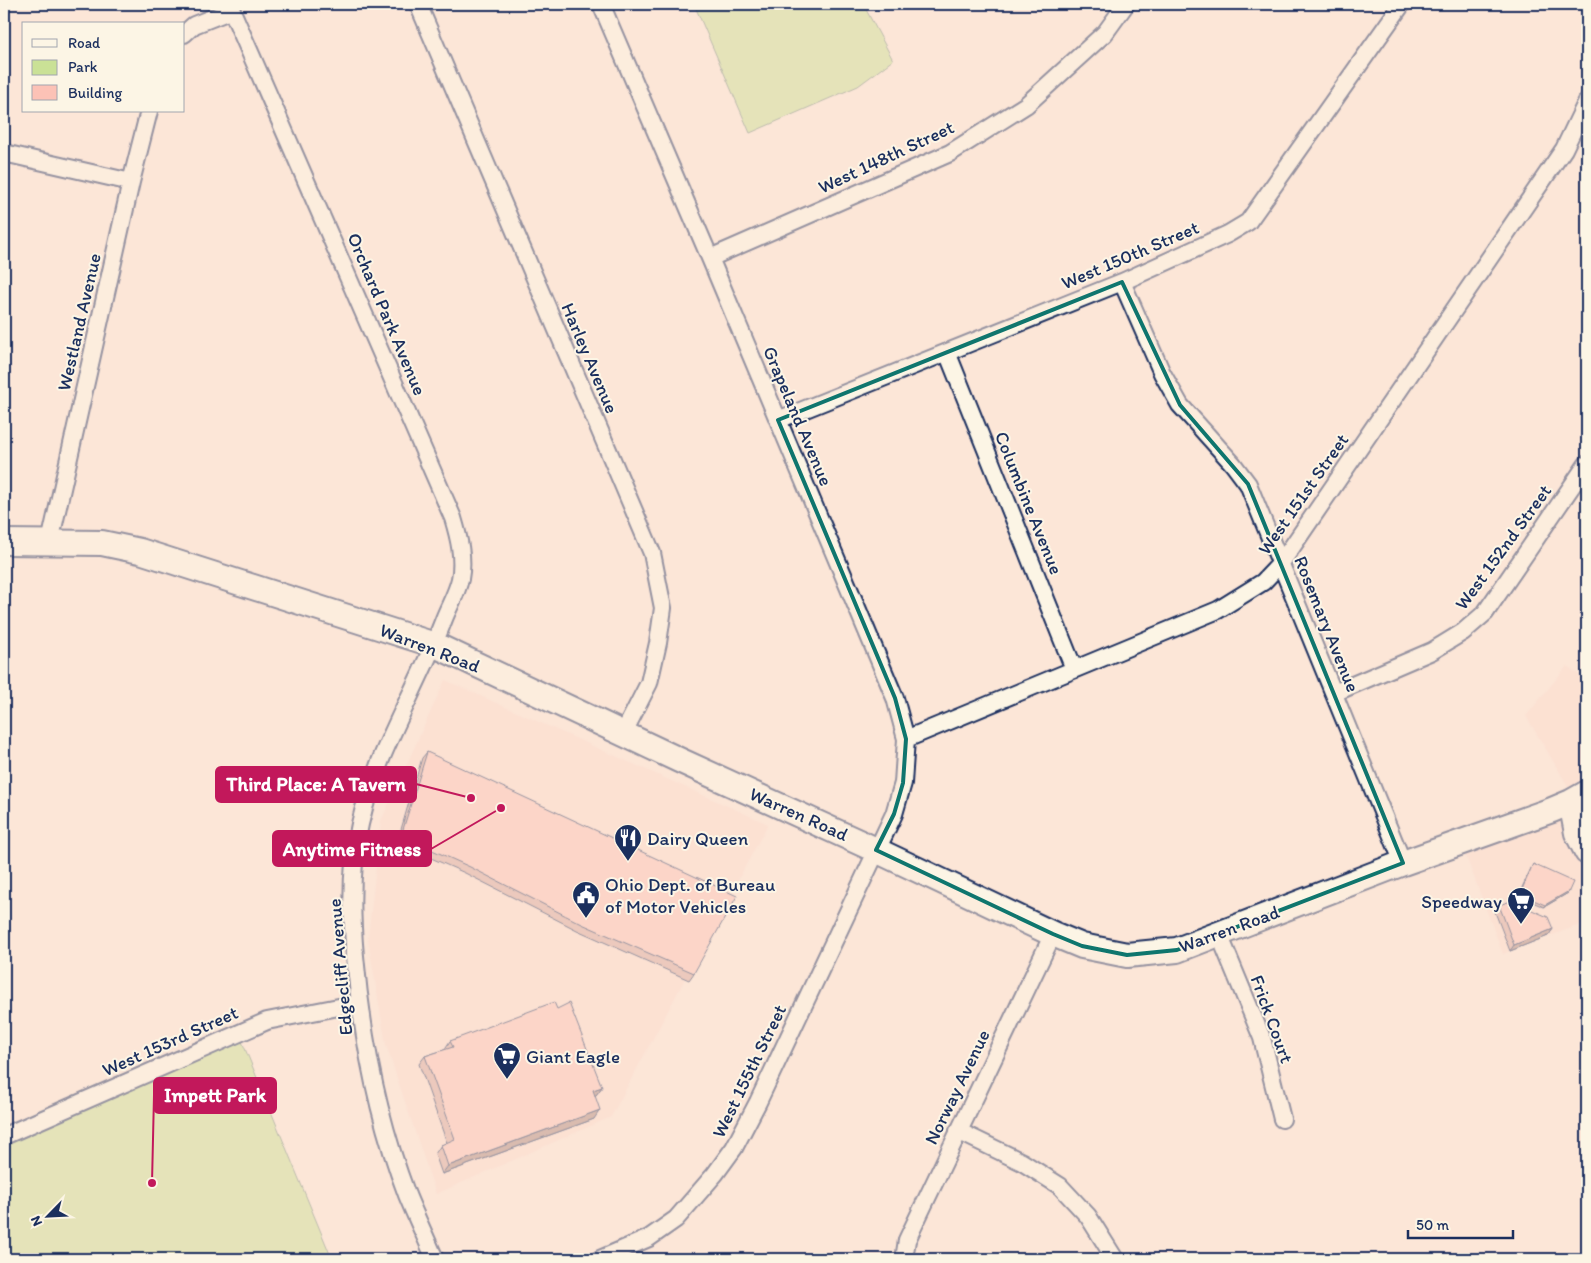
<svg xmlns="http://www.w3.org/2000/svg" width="1591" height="1263" font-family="Itim,sans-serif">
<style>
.built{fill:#fcdbcd}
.green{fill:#cae196;stroke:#72887a}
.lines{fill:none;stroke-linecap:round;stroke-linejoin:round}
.street-casing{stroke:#1b2f5e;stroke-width:20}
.secondary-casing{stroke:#1b2f5e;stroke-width:28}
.street{stroke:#fcf5e5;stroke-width:16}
.secondary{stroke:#fcf5e5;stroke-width:24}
.wall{fill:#d9a79d;stroke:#1b2f5e}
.shaded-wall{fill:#b0887f;stroke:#1b2f5e}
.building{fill:#fcc2b6;stroke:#1b2f5e}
.marked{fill:none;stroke:#0f766e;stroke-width:4;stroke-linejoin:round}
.labels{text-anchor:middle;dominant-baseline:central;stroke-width:4;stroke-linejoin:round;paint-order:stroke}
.street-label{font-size:19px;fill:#1b2f5e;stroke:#fcf5e5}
.poi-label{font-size:19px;fill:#1b2f5e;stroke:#fcf5e5;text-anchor:start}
.leader{fill:none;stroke:#c2185b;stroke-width:2}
.callout-dot{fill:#c2185b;stroke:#fcf5e5;stroke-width:2}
.callout{fill:#c2185b;stroke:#c2185b;stroke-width:2}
.callout-label{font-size:20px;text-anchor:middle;font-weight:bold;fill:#fff}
</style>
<rect width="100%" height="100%" fill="#fce6d7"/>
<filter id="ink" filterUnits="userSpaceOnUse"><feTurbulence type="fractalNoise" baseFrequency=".02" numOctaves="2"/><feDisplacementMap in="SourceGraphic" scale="10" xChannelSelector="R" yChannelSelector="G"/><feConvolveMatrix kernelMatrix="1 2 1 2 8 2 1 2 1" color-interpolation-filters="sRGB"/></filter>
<g filter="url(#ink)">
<!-- built -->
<path class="built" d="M1567 666 1587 681V922L1503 954 1458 835 1571 791 1526 716Z
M445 680 768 824 611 1117 436 1194 386 1045 368 939 381 821Z"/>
<!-- green -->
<path class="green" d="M694 4H863L893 60 858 86 750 133Z
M241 1039 332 1259H4V1144Z"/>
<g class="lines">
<defs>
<path id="street" d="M229 4 453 518C459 538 464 558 460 579 457 593 449 606 444 619 418 688 376 752 360 824 350 867 351 912 355 956 362 1037 378 1119 407 1195 416 1217 426 1238 435 1259
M418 4 652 553 663 608 658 643 649 683 623 734
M184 34 194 25 232 10
M4 153 131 182
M710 258 950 153 1026 105 1105 33 1126 4
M1122 282 1162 373 1180 405 1233 464 1248 484 1403 863
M947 352 1074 669
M778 420 1122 282 1228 234 1248 222 1402 4
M50 542 131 182 149 111
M1334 693 1432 651 1463 632 1485 613 1587 464
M906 739 1218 610 1263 582 1281 563 1564 149 1587 101
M1219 934 1262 1038 1282 1119
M958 1131 1022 1162 1060 1186 1088 1216 1115 1259
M4 1136 267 1021 359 1003
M600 1259 649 1238 676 1219 715 1174 734 1148 758 1102 894 814 903 783 906 739 895 698 710 258 601 4
M904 1259 907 1240 1053 934"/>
<path id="secondary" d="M4 542 102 543 140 551 435 645 679 760 876 850 1053 934 1082 946 1127 955 1177 950 1403 863 1552 810 1571 802 1587 793
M1571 802 1577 833 1587 852"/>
</defs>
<!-- street casing -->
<use href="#street" class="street-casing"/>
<!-- secondary casing -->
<use href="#secondary" class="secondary-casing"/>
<!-- street -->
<use href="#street" class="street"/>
<!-- secondary -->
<use href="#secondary" class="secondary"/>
</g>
<!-- wall -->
<path class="wall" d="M427 752 694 973 689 980 577 930 465 873 397 843 422 758Z
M1533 864 1569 891 1568 893 1544 907 1518 896Z
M1499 905 1553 929 1548 936 1510 951 1495 912Z
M450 1041 602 1087 595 1096 594 1119 442 1174 435 1154 441 1145 447 1143 419 1064 425 1056 444 1050Z"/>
<!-- shaded-wall -->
<path class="shaded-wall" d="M1569 891 1568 893 1544 907 1545 905Z
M1553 929 1548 936 1510 951 1514 945Z
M602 1087 596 1095 587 1099 593 1090Z
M600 1110 594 1119 442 1174 448 1166Z"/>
<!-- building -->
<path class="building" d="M427 752 737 896 694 973 582 924 470 867 401 836Z
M1533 864 1573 882 1569 891 1545 905 1520 894Z
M1511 901 1548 917 1553 929 1514 945 1499 905Z
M554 1002 557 1009 569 1003 602 1087 593 1090 600 1110 448 1166 441 1145 455 1139 425 1056 453 1047 450 1041Z"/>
</g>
<!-- marked area -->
<path d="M0 0H1591V1263H0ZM1122 282 1180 405 1248 484 1403 863 1177 950 1127 955 1082 946 1053 934 876 850 894 814 903 783 906 739 895 698 778 420Z" fill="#fce6d7" fill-opacity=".55" fill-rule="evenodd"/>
<path class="marked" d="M1122 282 1180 405 1248 484 1403 863 1177 950 1127 955 1082 946 1053 934 876 850 894 814 903 783 906 739 895 698 778 420Z"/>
<!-- icons -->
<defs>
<symbol id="restaurant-pin" viewBox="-11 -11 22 30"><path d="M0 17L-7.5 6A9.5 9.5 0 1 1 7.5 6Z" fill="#1b2f5e" stroke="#fcf5e5"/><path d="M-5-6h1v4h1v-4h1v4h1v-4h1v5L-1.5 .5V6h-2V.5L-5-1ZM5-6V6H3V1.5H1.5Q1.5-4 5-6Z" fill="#fff"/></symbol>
<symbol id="civic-pin" viewBox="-11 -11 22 30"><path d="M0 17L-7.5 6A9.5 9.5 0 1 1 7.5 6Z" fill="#1b2f5e" stroke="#fcf5e5"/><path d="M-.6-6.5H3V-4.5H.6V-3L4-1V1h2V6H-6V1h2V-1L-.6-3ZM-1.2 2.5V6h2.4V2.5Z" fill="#fff"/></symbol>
<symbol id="supermarket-pin" viewBox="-11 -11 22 30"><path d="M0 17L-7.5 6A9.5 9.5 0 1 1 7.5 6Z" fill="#1b2f5e" stroke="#fcf5e5"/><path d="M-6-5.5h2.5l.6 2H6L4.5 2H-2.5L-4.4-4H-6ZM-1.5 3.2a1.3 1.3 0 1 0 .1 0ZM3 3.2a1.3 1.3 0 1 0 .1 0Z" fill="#fff"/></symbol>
</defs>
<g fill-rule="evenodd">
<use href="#restaurant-pin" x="612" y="822" width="32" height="43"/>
<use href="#civic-pin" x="570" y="879" width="32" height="43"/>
<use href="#supermarket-pin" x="1505" y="885" width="32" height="43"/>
<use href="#supermarket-pin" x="491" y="1040" width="32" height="43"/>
</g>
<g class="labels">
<!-- street labels -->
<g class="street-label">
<text transform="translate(886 157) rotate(-25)">West 148th Street</text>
<text transform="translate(1130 255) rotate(-23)">West 150th Street</text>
<text transform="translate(387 314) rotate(67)">Orchard Park Avenue</text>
<text transform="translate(79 322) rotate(-77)">Westland Avenue</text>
<text transform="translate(590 358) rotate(67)">Harley Avenue</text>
<text transform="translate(798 416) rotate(67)">Grapeland Avenue</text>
<text transform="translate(1303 494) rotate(-55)">West 151st Street</text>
<text transform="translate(1029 503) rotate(68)">Columbine Avenue</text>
<text transform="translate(1503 547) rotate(-54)">West 152nd Street</text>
<text transform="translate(1327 624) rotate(68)">Rosemary Avenue</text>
<text transform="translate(430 648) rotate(21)">Warren Road</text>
<text transform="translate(799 814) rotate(24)">Warren Road</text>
<text transform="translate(1229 929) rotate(-20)">Warren Road</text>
<text transform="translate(340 967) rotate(-95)">Edgecliff Avenue</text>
<text transform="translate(1272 1019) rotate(70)">Frick Court</text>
<text transform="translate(170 1041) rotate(-24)">West 153rd Street</text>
<text transform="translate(749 1071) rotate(-64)">West 155th Street</text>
<text transform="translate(957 1087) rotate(-64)">Norway Avenue</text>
</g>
<!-- poi labels -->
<g class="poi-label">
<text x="647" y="838">Dairy Queen</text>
<text x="605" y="884">Ohio Dept. of Bureau<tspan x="605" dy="22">of Motor Vehicles</tspan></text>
<text x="1502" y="901" text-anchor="end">Speedway</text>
<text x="526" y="1056">Giant Eagle</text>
</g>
</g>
<!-- callouts -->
<path class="leader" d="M471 798L416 784M501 808L431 849M152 1183L154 1095"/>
<g class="callout-dot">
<circle cx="471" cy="798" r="5"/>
<circle cx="501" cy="808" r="5"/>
<circle cx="152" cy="1183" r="5"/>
</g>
<g class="callout">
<rect x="216" y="767" width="200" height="35" rx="5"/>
<rect x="273" y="831" width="158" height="35" rx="5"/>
<rect x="154" y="1078" width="122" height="35" rx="5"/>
</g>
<g class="callout-label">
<text x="316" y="791">Third Place: A Tavern</text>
<text x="352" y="856">Anytime Fitness</text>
<text x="215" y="1102">Impett Park</text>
</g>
<!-- margin -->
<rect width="1591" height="1263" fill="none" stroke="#fcf5e5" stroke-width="20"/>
<rect x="10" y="10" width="1571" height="1243" fill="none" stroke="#1b2f5e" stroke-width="2" filter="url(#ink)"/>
<!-- legend -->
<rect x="22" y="22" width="162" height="90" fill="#fcf5e5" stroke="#a2a6af"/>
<rect x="32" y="39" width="25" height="8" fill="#fcf5e5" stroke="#a2a6af"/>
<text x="68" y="48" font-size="15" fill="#1b2f5e">Road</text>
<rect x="32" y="60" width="25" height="15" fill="#cae196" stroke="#a2a6af"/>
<text x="68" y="72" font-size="15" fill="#1b2f5e">Park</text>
<rect x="32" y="85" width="25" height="15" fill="#fcc2b6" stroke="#a2a6af"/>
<text x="68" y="98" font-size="15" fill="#1b2f5e">Building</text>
<!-- north arrow -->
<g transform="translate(48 1216) rotate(246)" stroke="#fcf5e5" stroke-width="4" paint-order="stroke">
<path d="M0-4L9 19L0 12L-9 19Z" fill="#1b2f5e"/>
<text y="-8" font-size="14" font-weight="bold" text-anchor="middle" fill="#1b2f5e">N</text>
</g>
<!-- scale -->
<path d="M1408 1230v8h105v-8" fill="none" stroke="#1b2f5e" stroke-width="2.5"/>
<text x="1416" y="1230" font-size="15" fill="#1b2f5e" stroke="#fcf5e5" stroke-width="4" paint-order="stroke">50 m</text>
</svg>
